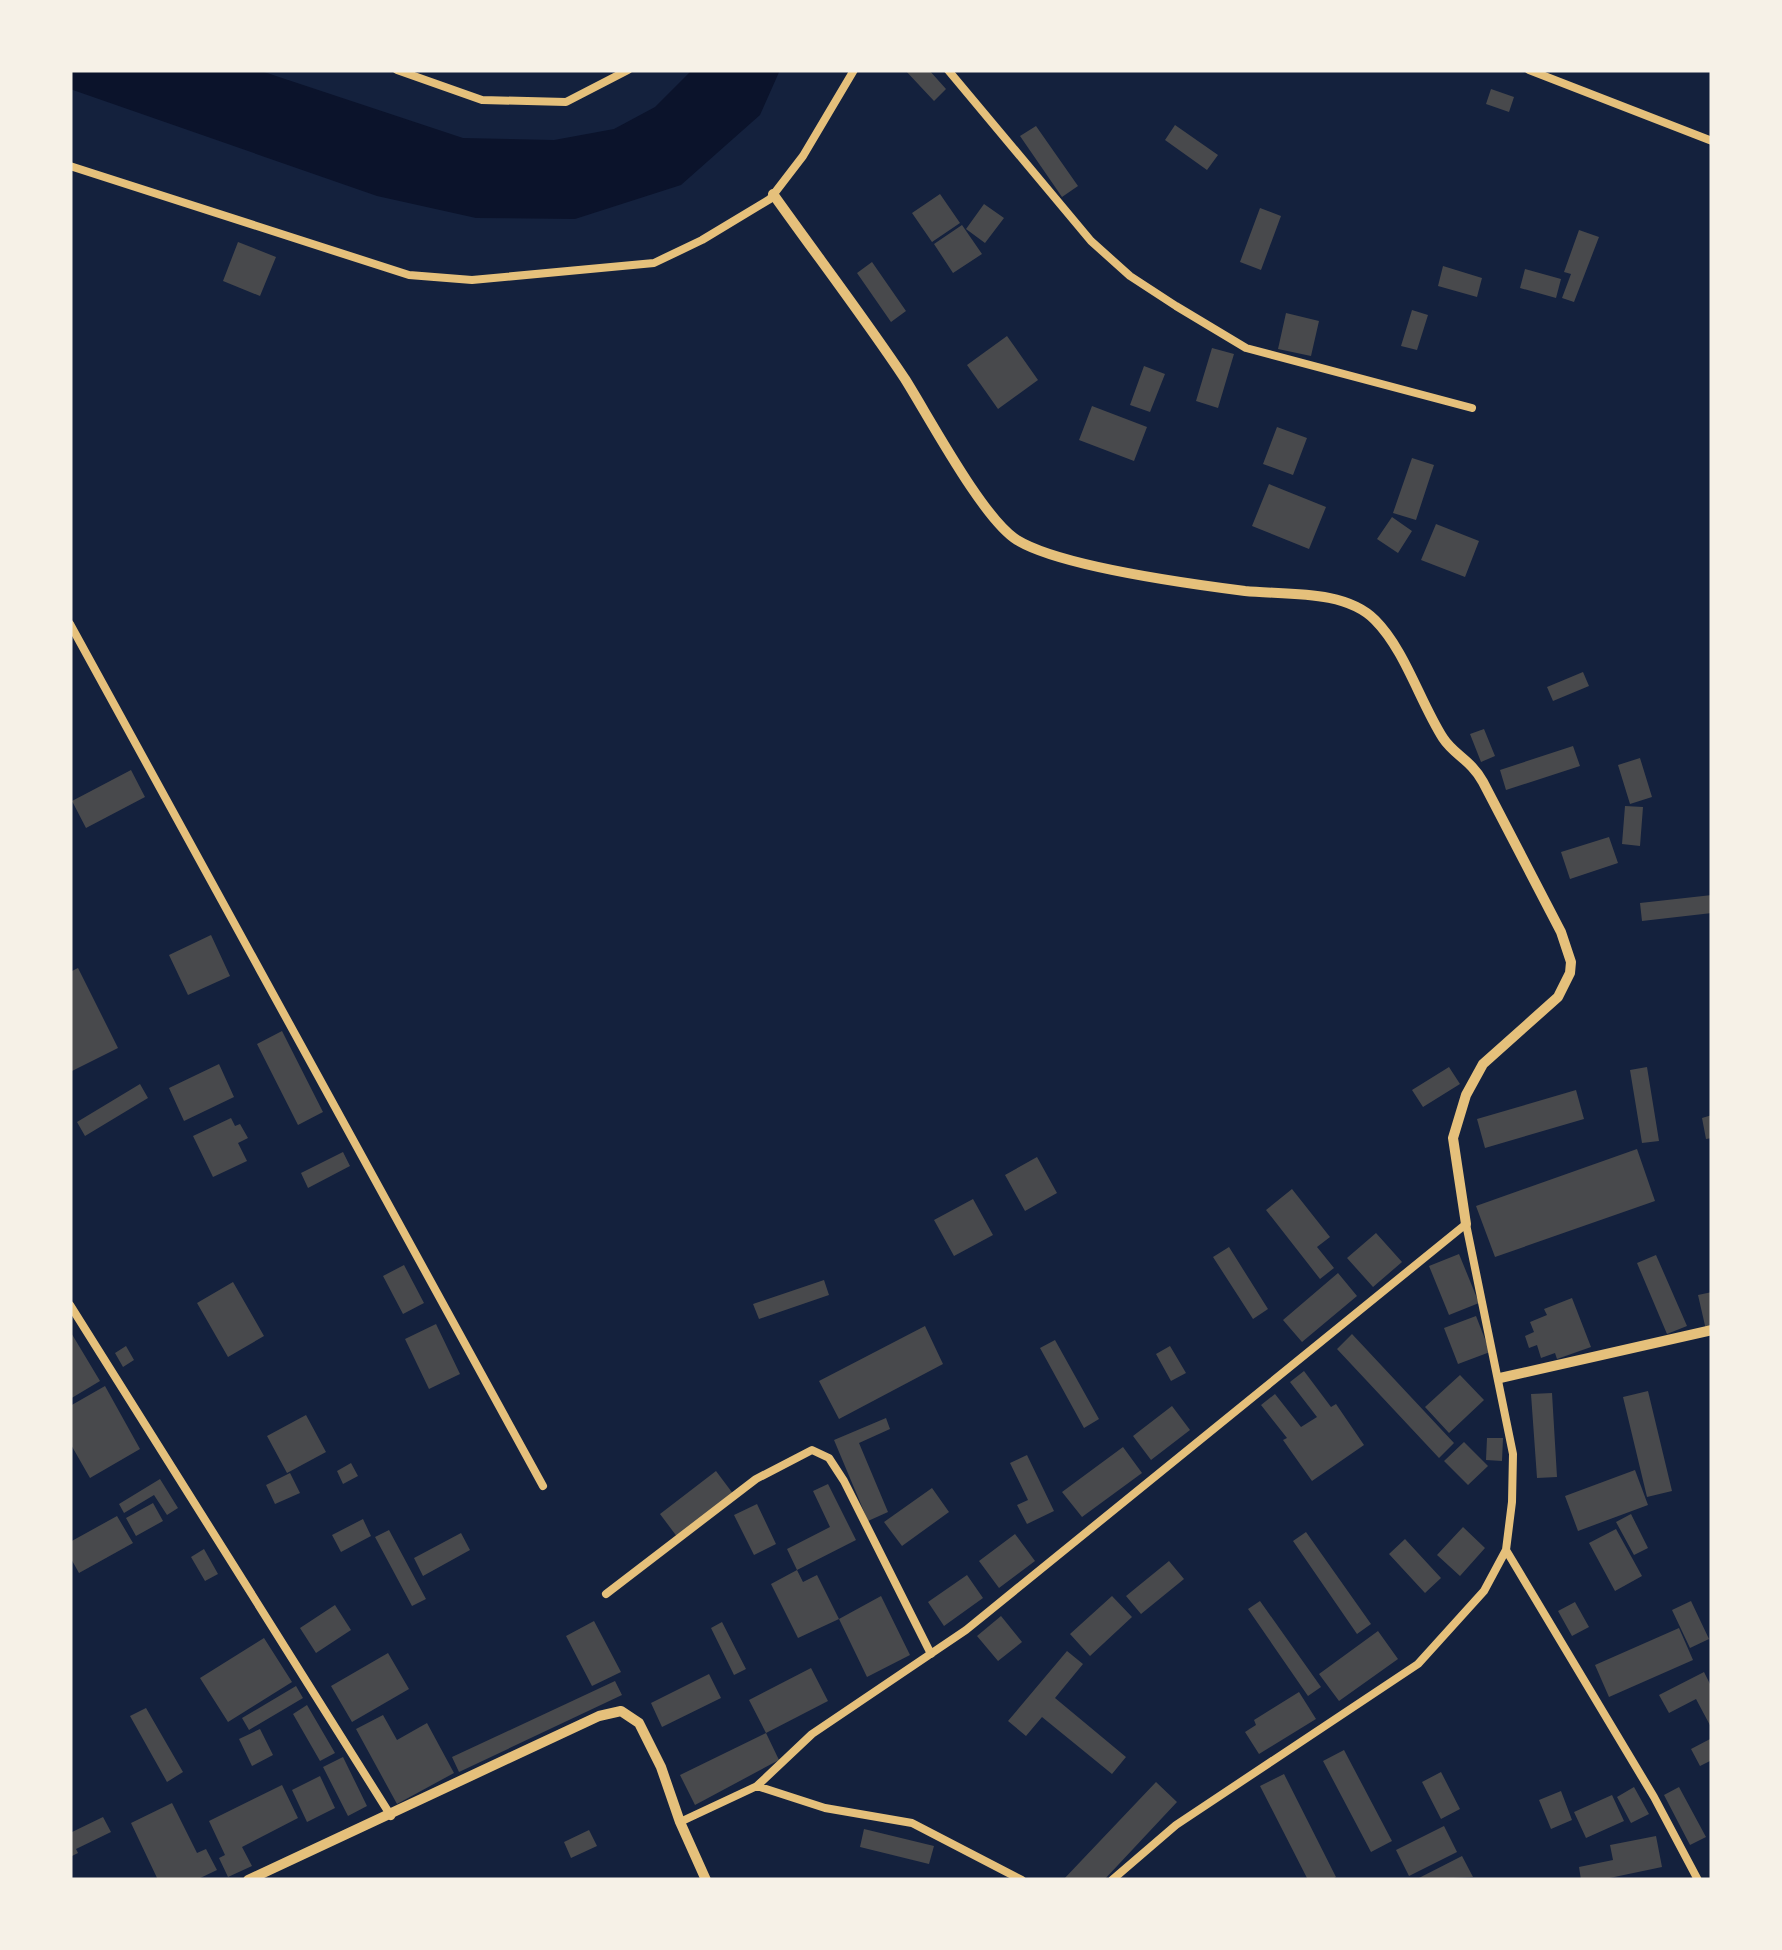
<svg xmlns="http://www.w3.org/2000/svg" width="1782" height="1950" font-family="Roboto,sans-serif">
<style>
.water{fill:#0b132b}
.building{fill:#48494c}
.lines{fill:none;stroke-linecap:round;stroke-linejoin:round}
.service{stroke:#e5c07b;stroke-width:8}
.minor{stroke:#e5c07b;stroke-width:10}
</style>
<rect width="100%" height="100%" fill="#14213d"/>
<!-- water -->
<path class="water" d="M70 70H258L463 138 554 140 614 129 655 107 692 70H780L760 115 681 185 575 219 476 218 377 196 70 89Z"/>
<!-- building -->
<path class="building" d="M905 70H929L946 89 934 101Z
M1491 89 1514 97 1509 112 1486 104Z
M1175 125 1218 155 1207 170 1165 140Z
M1036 126 1078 186 1062 197 1020 136Z
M940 194 960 223 932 242 912 213Z
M984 204 1004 218 985 243 966 229Z
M1260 208 1281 216 1261 270 1240 262Z
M962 225 982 254 953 273 934 244Z
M1579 230 1599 237 1574 302 1562 298 1571 274 1564 272Z
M238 242 276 257 260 296 223 281Z
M872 262 906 311 891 322 857 273Z
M1443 266 1482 278 1477 297 1438 286Z
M1525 269 1561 279 1556 298 1520 288Z
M1412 310 1428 315 1417 350 1401 346Z
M1286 313 1319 321 1311 356 1278 349Z
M1007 336 1038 380 998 409 967 365Z
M1212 348 1234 354 1218 408 1196 401Z
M1144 366 1165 374 1150 412 1130 405Z
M1092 406 1147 427 1134 461 1079 440Z
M1277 427 1307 438 1293 475 1263 464Z
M1412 458 1434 465 1416 520 1393 513Z
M1269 484 1326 507 1309 549 1252 526Z
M1392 517 1412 531 1398 553 1377 539Z
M1436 524 1479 541 1465 577 1421 560Z
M1583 672 1589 686 1553 701 1547 687Z
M1484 729 1495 756 1481 762 1470 734Z
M1573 746 1580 766 1506 790 1500 770Z
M1640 758 1652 797 1630 804 1618 765Z
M131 770 145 797 86 828 72 801Z
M1625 806 1643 807 1640 846 1622 844Z
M1609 837 1618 863 1570 879 1561 852Z
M1712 895V913L1642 921 1640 903Z
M211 935 230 976 188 995 169 955Z
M78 968 118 1048 70 1072V972Z
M282 1031 323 1112 298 1125 257 1044Z
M219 1064 234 1097 184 1121 169 1088Z
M1449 1067 1460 1084 1423 1107 1412 1090Z
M1647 1067 1659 1141 1642 1143 1630 1070Z
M140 1084 148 1098 85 1136 77 1122Z
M1576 1090 1584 1119 1485 1148 1477 1119Z
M1712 1115V1138L1706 1139 1702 1118Z
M231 1118 235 1126 240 1124 248 1138 238 1143 247 1161 213 1177 193 1136Z
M1637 1149 1655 1201 1495 1257 1476 1206Z
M343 1152 350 1166 308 1188 301 1173Z
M1037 1157 1057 1193 1025 1211 1005 1175Z
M1292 1189 1330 1237 1317 1247 1334 1268 1320 1279 1266 1210Z
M973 1199 993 1235 954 1256 934 1220Z
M1376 1233 1402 1262 1373 1287 1347 1258Z
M1229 1247 1268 1309 1253 1319 1213 1257Z
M1459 1254 1479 1303 1449 1315 1429 1266Z
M1656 1255 1687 1326 1667 1334 1637 1263Z
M404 1265 424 1303 403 1314 383 1276Z
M1338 1273 1357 1296 1302 1342 1283 1320Z
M824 1280 829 1295 759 1319 753 1304Z
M233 1282 264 1336 228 1357 197 1303Z
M1712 1292V1328L1706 1330 1698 1295Z
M1572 1298 1591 1347 1557 1359 1555 1353 1541 1358 1537 1345 1529 1348 1525 1336 1534 1332 1530 1322 1547 1315 1544 1309Z
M1476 1316 1490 1352 1458 1364 1444 1328Z
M436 1324 460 1374 429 1389 405 1339Z
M925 1326 943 1364 839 1419 819 1381Z
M70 1331 100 1381 70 1399Z
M1352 1334 1454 1443 1439 1458 1337 1349Z
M1055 1340 1099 1419 1084 1428 1040 1348Z
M126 1346 134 1360 123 1367 115 1353Z
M1170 1346 1186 1373 1171 1381 1156 1354Z
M1304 1371 1331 1407 1336 1404 1364 1445 1312 1481 1283 1440 1287 1438 1261 1405 1275 1394 1301 1427 1317 1417 1290 1382Z
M1460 1375 1484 1400 1449 1433 1425 1407Z
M105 1386 140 1449 90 1478 70 1443V1406Z
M1648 1391 1672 1491 1647 1497 1623 1397Z
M1552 1393 1557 1477 1537 1478 1531 1394Z
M1172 1406 1190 1430 1151 1460 1133 1436Z
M306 1415 326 1452 287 1473 267 1436Z
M886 1418 890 1429 859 1443 888 1512 868 1521 834 1440Z
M1487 1438H1503L1502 1461 1486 1460Z
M1464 1442 1488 1466 1468 1485 1444 1461Z
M1123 1447 1142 1473 1082 1517 1062 1492Z
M1027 1455 1054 1511 1027 1524 1017 1505 1028 1500 1010 1463Z
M351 1463 358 1476 343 1484 337 1471Z
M1635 1470 1648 1505 1578 1531 1565 1496Z
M716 1471 734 1495 678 1538 660 1514Z
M290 1473 300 1493 275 1504 266 1485Z
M160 1479 178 1508 167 1515 154 1495 124 1513 119 1504Z
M828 1484 856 1540 797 1570 803 1582 817 1575 839 1619 881 1596 910 1655 867 1677 839 1619 798 1638 771 1584 797 1570 787 1549 830 1527 813 1491Z
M932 1488 949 1512 902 1546 884 1522Z
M153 1503 163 1521 136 1536 126 1518Z
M757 1504 776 1544 754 1555 734 1515Z
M1631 1514 1648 1548 1634 1555 1616 1522Z
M117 1516 133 1543 79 1573 70 1557V1542Z
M363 1519 371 1536 341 1552 332 1535Z
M1463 1527 1485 1548 1460 1576 1437 1555Z
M1616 1529 1642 1576 1615 1591 1589 1543Z
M389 1530 426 1599 412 1606 375 1537Z
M1306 1532 1371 1624 1357 1634 1293 1541Z
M461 1533 470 1550 423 1576 414 1558Z
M1015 1534 1035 1561 999 1588 979 1561Z
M1405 1539 1441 1578 1425 1593 1389 1554Z
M204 1549 218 1574 205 1581 191 1557Z
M1169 1561 1184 1579 1141 1614 1126 1596Z
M967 1575 983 1598 944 1626 928 1602Z
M1112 1596 1132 1617 1090 1656 1070 1634Z
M1260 1601 1321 1687 1308 1696 1248 1609Z
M1691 1601 1709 1639 1690 1648 1672 1610Z
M1575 1602 1589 1627 1572 1636 1558 1611Z
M335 1605 351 1630 316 1653 300 1628Z
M1001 1616 1022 1642 998 1661 977 1636Z
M594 1621 621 1672 592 1686 566 1636Z
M722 1622 746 1669 734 1675 711 1628Z
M1679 1628 1693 1660 1609 1697 1595 1665Z
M1378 1631 1398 1659 1339 1701 1319 1674Z
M264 1638 292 1682 228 1722 200 1678Z
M1067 1651 1083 1664 1055 1698 1126 1757 1112 1774 1042 1717 1026 1736 1008 1721Z
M388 1653 409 1689 352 1722 331 1686Z
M811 1668 828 1701 766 1733 749 1700Z
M1704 1672 1712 1688V1729L1696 1699 1669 1713 1659 1695Z
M709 1674 721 1698 662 1727 651 1703Z
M615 1681 622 1695 459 1772 452 1757Z
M296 1686 303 1698 249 1730 242 1718Z
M1299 1692 1316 1719 1259 1754 1245 1732 1256 1725 1254 1720Z
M307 1705 335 1753 320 1761 293 1714Z
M146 1708 183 1772 167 1782 130 1716Z
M383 1715 397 1740 427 1723 454 1773 397 1804 356 1729Z
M260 1729 273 1755 252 1766 239 1739Z
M766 1733 779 1760 695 1805 680 1775Z
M1712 1738V1760L1700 1766 1691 1749Z
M1344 1750 1392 1841 1371 1852 1323 1761Z
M343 1757 367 1806 348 1816 323 1767Z
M1441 1772 1460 1809 1441 1819 1422 1782Z
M1284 1774 1336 1877 1330 1880H1308L1260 1786Z
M320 1776 335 1808 307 1822 292 1790Z
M1156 1782 1177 1802 1104 1880H1063Z
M282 1785 298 1818 242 1847 252 1866 228 1877 219 1858 225 1855 209 1821Z
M1634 1787 1649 1814 1631 1823 1617 1797Z
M1679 1787 1706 1837 1690 1845 1664 1795Z
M1561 1791 1572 1820 1551 1829 1539 1800Z
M1612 1795 1624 1821 1586 1838 1574 1812Z
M172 1803 197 1853 206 1849 217 1870 196 1880H158L131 1823Z
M103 1817 111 1832 76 1849 78 1853 70 1857V1833Z
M1444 1826 1457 1852 1409 1876 1396 1850Z
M864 1829 934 1846 929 1864 860 1847Z
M589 1830 597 1846 571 1858 564 1842Z
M1656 1836 1662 1867 1600 1880H1581L1579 1867 1613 1860 1610 1845Z
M1462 1856 1473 1877 1415 1880Z"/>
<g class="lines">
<!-- service -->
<path class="service" d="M397 70 482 100 566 102 628 70
M948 70 1091 241 1130 276 1176 306 1246 348 1472 408
M1529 70 1712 141
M70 166 409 275 472 280 654 263 702 240 770 199 803 156 854 70
M70 624 543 1486
M70 1305 391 1816
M1506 1550 1654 1797 1698 1880
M606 1594 756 1479 812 1450 829 1458 844 1481 931 1654
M757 1786 825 1808 912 1823 1022 1880
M680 1822 757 1786 812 1734 966 1630 1466 1224 1513 1454 1512 1502 1506 1550 1484 1591 1418 1664 1176 1825 1112 1880"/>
<!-- minor -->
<path class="minor" d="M773 194C817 256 863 316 905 379 929 417 983 519 1017 540 1061 567 1190 584 1245 591 1284 595 1345 589 1375 620 1405 650 1420 702 1443 738 1454 755 1471 760 1483 782L1561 932 1571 962 1570 973 1558 997 1483 1064 1466 1095 1453 1138 1466 1224
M1500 1378 1712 1330
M248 1880 599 1716 621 1711 639 1723 661 1767 680 1822 706 1880"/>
</g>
<!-- border -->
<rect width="1782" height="1950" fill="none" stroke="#f6f1e7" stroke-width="145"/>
</svg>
